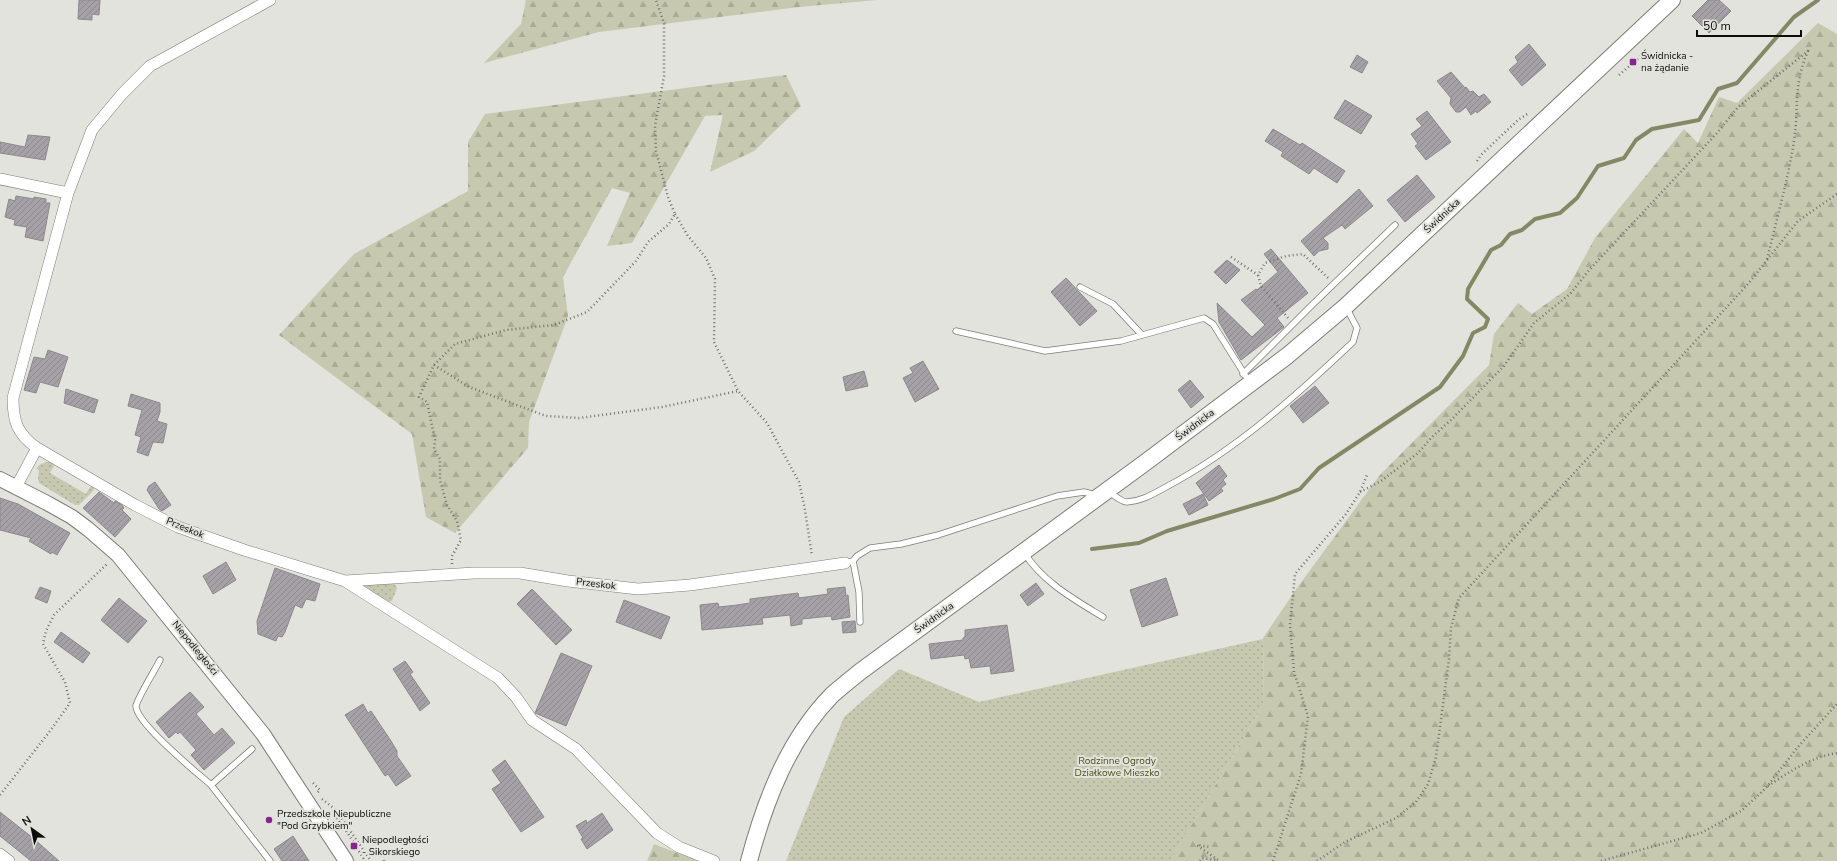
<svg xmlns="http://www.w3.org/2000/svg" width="1837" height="861" font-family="'Nunito Sans',sans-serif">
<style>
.grass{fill:url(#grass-dots)}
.forest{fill:url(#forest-firs)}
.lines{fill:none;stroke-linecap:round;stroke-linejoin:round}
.stream{stroke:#848865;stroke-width:4}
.building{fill:url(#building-hatch);stroke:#8d888d}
.service-casing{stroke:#7c7d77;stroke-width:7}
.minor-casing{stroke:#7c7d77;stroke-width:12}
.tertiary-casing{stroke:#7c7d77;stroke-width:16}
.secondary-casing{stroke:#7c7d77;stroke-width:18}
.path{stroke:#72726e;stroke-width:2.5;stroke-dasharray:1 3;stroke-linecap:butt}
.service{stroke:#fff;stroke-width:5.5}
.minor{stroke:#fff;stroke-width:11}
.tertiary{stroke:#fff;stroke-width:14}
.secondary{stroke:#fff;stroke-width:16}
.poi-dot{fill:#86258f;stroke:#e2e3dc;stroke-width:1.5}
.labels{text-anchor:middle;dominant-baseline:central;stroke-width:4;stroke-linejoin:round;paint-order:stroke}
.poi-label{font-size:10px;fill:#0c0c0a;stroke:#e2e3dc;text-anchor:start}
.street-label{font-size:10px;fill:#0c0c0a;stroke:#e2e3dc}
.park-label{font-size:10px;fill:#4e5317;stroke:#e2e3dc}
</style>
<defs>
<pattern id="grass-dots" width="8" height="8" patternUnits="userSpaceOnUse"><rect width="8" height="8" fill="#c6c9af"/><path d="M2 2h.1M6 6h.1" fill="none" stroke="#a9ab95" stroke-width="1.8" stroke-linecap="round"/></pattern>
<pattern id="forest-firs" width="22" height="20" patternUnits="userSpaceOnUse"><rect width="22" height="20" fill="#c6c9af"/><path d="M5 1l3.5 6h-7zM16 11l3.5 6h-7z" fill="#a9ab95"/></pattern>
<pattern id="building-hatch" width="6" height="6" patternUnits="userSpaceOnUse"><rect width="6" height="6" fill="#a6a1a6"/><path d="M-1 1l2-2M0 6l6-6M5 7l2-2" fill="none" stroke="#8e898e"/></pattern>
</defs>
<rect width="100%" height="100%" fill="#e2e3dc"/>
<!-- grass -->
<path class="grass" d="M50 461 55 464 50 473 86 494 91 486 94 487V490L79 505H75L39 483 38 479 39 470 36 468 41 464Z
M392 583 396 585 397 588 392 601 388 602 364 588V586L365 585Z
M1263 639 1264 704 1170 861H786L844 717 899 669 979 702Z"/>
<!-- forest -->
<path class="forest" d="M526 0H877L799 7 599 32 484 63 521 24Z
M1818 23 1837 34V861H1170L1264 704 1263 638 1297 588 1379 476 1489 365 1494 334 1518 303 1532 314 1567 289 1595 238 1684 129 1698 143 1719 97 1737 103Z
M786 75 801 106 754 151 710 172 723 115 705 116 632 243 607 246 630 193 612 188 563 277 568 316 529 422 528 448 455 533 426 517 412 434 279 335 354 254 468 191V142L485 114Z
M654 844 698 861H647Z"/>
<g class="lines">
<!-- stream -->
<path class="stream" d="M1092 549 1139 543 1167 531 1274 499 1300 489 1319 468 1440 387 1463 356 1473 333 1485 327 1488 319 1467 299 1468 289 1491 250 1501 245 1510 234 1522 230 1535 219 1560 213 1577 198 1598 166 1624 158 1636 140 1652 129 1699 120 1718 89 1737 83 1794 17 1818 0"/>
</g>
<!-- building -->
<path class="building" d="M79 0H100L99 15 92 14V20L78 19Z
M1708 0H1719L1731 11 1709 33 1692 16Z
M1529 44 1546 65 1522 86 1509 70 1518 62 1515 57Z
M1357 55 1368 62 1362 73 1350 67Z
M1451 72 1465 88 1466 87 1470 92 1473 91 1479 97 1484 94 1491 102 1477 113 1476 111 1471 115 1466 107 1460 112H1456L1450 104 1451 98 1437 81Z
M1345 100 1372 116 1361 134 1334 118Z
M1427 111 1451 142 1426 160 1415 146 1418 144 1411 134 1422 126 1416 119Z
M1273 129 1300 145 1302 143 1345 171 1337 183 1314 168 1309 174 1281 156 1283 152 1265 141Z
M28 135 50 137 45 160 0 153V142L25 147Z
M1417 175 1435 197 1405 222 1387 200Z
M1359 189 1373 206 1345 229 1342 225 1323 238 1328 243V249L1319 251 1314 256 1301 241Z
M16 196 34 199V197L46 199V203H50L43 241 25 237 27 227 14 225 15 220 5 217 9 199 15 201Z
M1271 249 1308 293 1277 318 1284 327 1241 360 1219 322 1217 303 1252 337 1265 325 1241 300 1256 289 1257 290 1278 272 1264 254Z
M1227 260 1240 270 1226 284 1214 272Z
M1066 278 1097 311 1080 326 1051 292Z
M48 350 68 357 58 387 40 382 36 393 24 390 34 357 45 359Z
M923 361 939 389 915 402 903 378 913 373 910 368Z
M864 371 868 386 846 391 843 377Z
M1190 380 1204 397 1191 408 1178 390Z
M1315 386 1329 403 1303 423 1290 406Z
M66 389 98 400 94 413 64 403Z
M131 394 160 403V412L157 421 167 424 163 443 153 442 148 456 137 452 141 437 135 435 142 410 128 406Z
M1219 465 1227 476 1223 480 1226 484 1221 488 1223 491 1209 501 1196 483Z
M155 482 171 505 162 511 159 509 147 490 149 486Z
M99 492 114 503 115 501 122 505 124 508 122 510 131 519 115 537 83 508Z
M1203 494 1208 505 1189 515 1183 504Z
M0 498 18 504 70 533 57 555 52 552 51 554 29 541 31 538 0 530Z
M226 562 236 580 213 594 203 576Z
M275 568 320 584 315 601 306 599 302 608 295 605 285 632 282 637 278 636 276 641 258 634 257 621Z
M1166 578 1178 615 1142 627 1130 590Z
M1036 583 1044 594 1028 606 1020 595Z
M40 587 51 591 47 603 35 598Z
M845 587 846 596 848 595 850 617 832 620 831 616 802 619V624L791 626 790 615 762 618 763 624 702 630 700 605 718 603 719 607 737 605 750 603V599L798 593 799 598 828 594 827 589Z
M532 589 572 630 556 645 517 604Z
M119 598 147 621 128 643 101 620Z
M624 600 670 617 661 639 616 622Z
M855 621 856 632 843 633 842 622Z
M1007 625 1014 671 991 674 990 666 971 668 969 658 965 659 964 655 931 659 929 644 963 640V638L965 637V630Z
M61 632 90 653 83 663 54 642Z
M561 653 592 666 566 726 535 713Z
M405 661 413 672 410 674 430 703 420 711 393 669Z
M190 692 204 707 196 714 214 735 222 728 235 743 204 770 191 755 196 750 180 732 178 734 176 732 169 738 156 722Z
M363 704 368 713 371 711 391 741 397 751V756L411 776 396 786 388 774 385 776 345 715Z
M505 760 544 817 521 832 492 789 501 783 492 770Z
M0 812 33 838 59 861H31L0 836Z
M602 813 613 830 587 849 581 839 583 838 576 826 586 820 587 823Z
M293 836 309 861H282L274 849Z"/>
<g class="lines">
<defs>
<path id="service" d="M1080 287 1113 304 1142 335
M956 331 1045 351 1121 341 1204 318 1213 324 1250 383
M1243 374 1313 304 1395 225
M1109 492C1114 495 1121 502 1127 502 1142 501 1153 494 1166 487 1236 450 1296 396 1353 342L1357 328 1346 307
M1024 552C1041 581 1075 600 1103 617
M853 561 859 592 860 622
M845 563 853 561 857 556 870 548 901 544 938 535 1057 496 1084 492 1096 495
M160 660C156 668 137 699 136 706 136 723 196 772 211 785
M252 749 211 785 270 861"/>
<path id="minor" d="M0 179 68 193
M37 448 135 505 178 527 244 550 345 581 498 678 516 697 532 720 576 749 657 833 679 847 714 861
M16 487 37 448C17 434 13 421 13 398L68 193 92 130 122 94 150 66 270 0
M345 581 474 573H520L568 581 638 589 690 585 845 563
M0 854 9 861"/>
<path id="tertiary" d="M0 479 47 503 72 517 88 529 118 555 263 734 346 861"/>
<path id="secondary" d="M749 861C765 801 788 740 832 695 841 687 851 679 861 671L1146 462 1287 356 1346 306 1672 0"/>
</defs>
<!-- service casing -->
<use href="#service" class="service-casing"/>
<!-- minor casing -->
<use href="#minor" class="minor-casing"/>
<!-- tertiary casing -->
<use href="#tertiary" class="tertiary-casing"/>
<!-- secondary casing -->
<use href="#secondary" class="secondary-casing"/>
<!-- path -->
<path class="path" d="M1619 75 1647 51
M1477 161 1481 155 1518 120 1529 113
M675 214 688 236 706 258 715 279 714 342 738 391 767 423 799 482 805 510 812 556
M1231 257 1258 275
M1288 318 1261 286 1258 275 1265 263 1286 256 1303 254 1328 278
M434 365 469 387 546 416 579 418 624 412 662 407 738 391
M1360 492 1381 481 1418 453 1431 438 1452 419 1504 366 1534 323 1570 294 1590 269 1718 132 1738 107 1808 51C1793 85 1799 107 1794 141 1788 180 1776 221 1767 260
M452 564V556L461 540 457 521 447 505 440 480V459L434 449 435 440 427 402 419 397 434 365 455 344 506 330 554 325 587 312 636 261 648 242 669 224 675 214 668 197 656 151 655 126 664 76V23L656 0
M313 783 320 790 317 793
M1768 786C1789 772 1811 757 1837 753
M0 795 50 731 70 703 65 682 43 644 46 631 54 615 108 563
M322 799 336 810 371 861
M334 815 347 832 365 861
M383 856 384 861
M1200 861 1202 858 1218 860 1197 845 1211 847
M1273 861 1301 774 1308 716 1294 672 1290 625 1295 574 1346 514 1360 492 1367 475
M1317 861 1345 842 1396 818 1416 802 1428 784 1436 757 1449 659 1451 628 1459 598 1748 284 1798 221 1837 194
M1601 861 1701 833 1741 811 1766 788 1797 748 1837 704"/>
<!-- service -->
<use href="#service" class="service"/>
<!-- minor -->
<use href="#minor" class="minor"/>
<!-- tertiary -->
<use href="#tertiary" class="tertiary"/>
<!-- secondary -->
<use href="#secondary" class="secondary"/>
</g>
<!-- markers -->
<g class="poi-dot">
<rect x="1629" y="58" width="8" height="8" rx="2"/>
<circle cx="269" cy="820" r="4"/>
<rect x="350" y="842" width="8" height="8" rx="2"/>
</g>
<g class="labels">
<!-- poi labels -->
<g class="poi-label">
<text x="1641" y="56">Świdnicka -<tspan x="1641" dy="12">na żądanie</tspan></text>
<text x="277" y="814">Przedszkole Niepubliczne<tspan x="277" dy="12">"Pod Grzybkiem"</tspan></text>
<text x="362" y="840">Niepodległości<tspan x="362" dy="12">- Sikorskiego</tspan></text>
</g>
<!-- street labels -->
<g class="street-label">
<text transform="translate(1442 216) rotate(-43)">Świdnicka</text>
<text transform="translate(1195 425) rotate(-37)">Świdnicka</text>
<text transform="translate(185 528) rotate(22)">Przeskok</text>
<text transform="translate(596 584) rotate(7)">Przeskok</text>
<text transform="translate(934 618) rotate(-36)">Świdnicka</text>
<text transform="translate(195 648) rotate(51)">Niepodległości</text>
</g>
<!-- park labels -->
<g class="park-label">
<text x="1117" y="761">Rodzinne Ogrody<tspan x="1117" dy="12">Działkowe Mieszko</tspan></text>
</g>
</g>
<!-- north arrow -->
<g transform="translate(32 829) rotate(327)" stroke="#e2e3dc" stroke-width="3" paint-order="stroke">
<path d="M0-3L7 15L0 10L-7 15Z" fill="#0c0c0a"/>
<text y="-6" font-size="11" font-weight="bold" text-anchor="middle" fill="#0c0c0a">N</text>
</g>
<!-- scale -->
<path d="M1697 30v6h104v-6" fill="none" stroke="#0c0c0a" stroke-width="2"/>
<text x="1703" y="30" font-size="12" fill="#0c0c0a" stroke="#e2e3dc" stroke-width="3" paint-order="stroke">50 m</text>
</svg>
